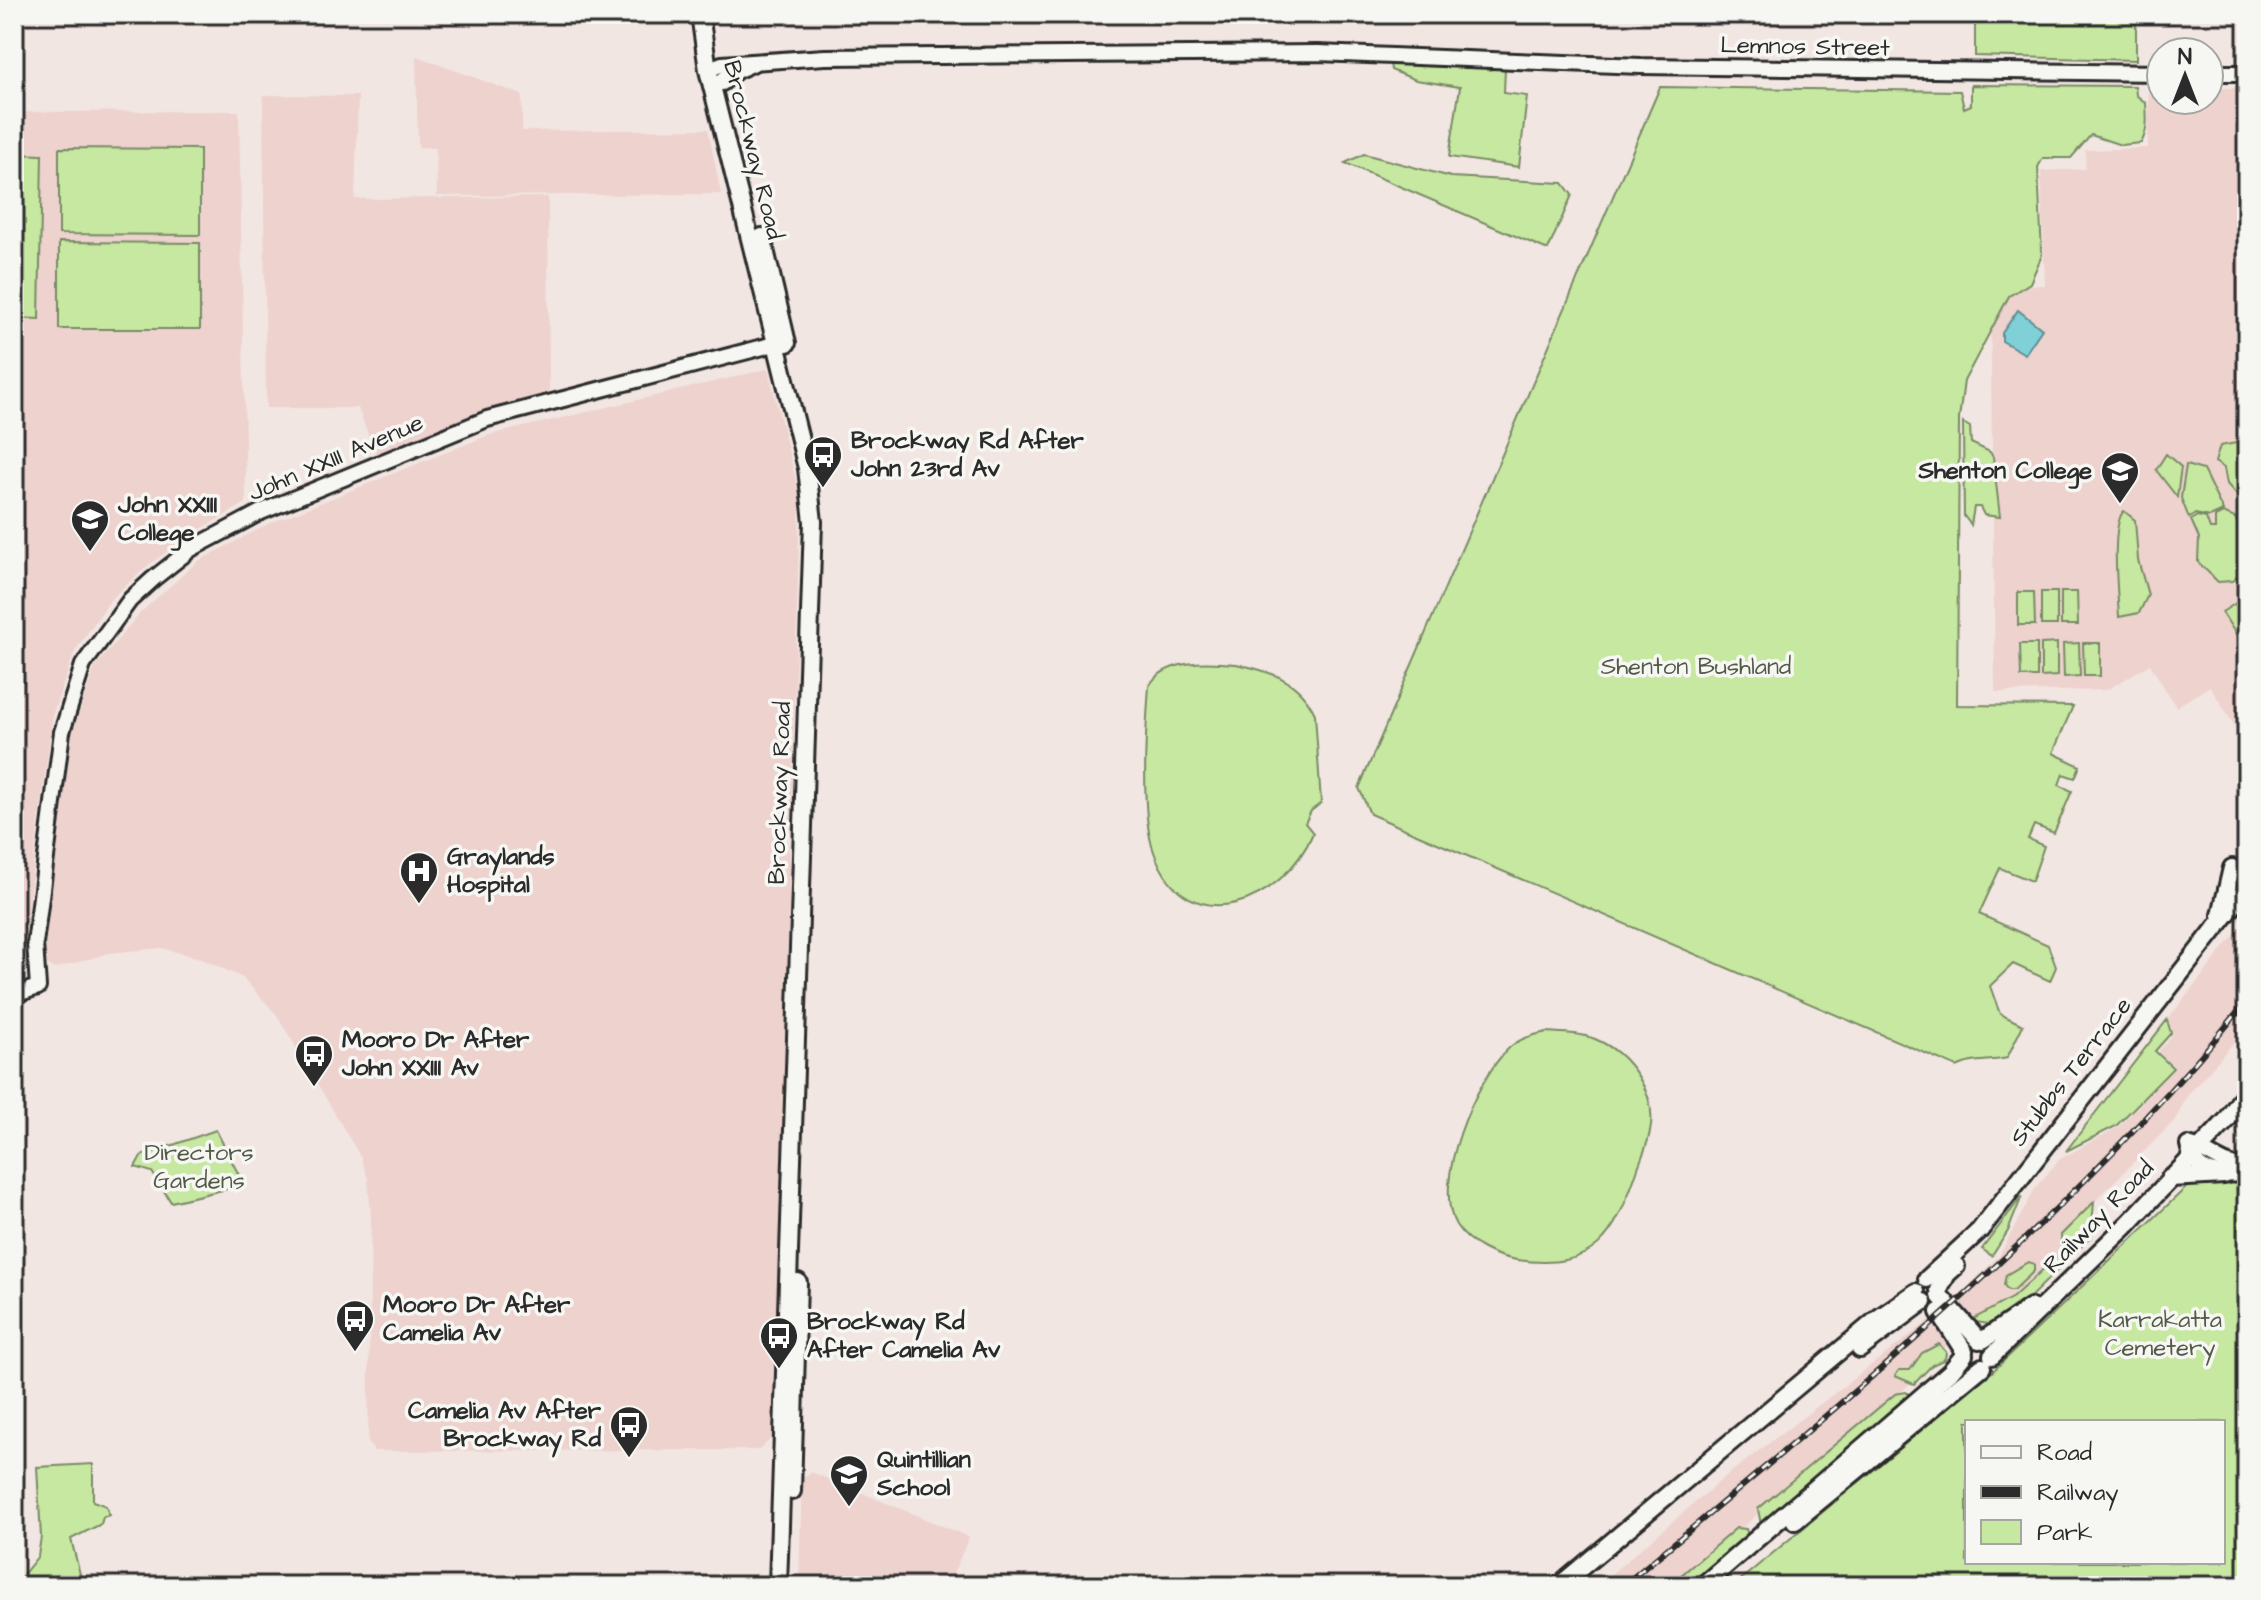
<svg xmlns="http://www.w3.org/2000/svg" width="2261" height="1600" font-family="'Architects Daughter',sans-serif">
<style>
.built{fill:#edd2ce}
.green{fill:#c7e8a1;stroke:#798a66;stroke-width:2;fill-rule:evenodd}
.water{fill:#7fd0d7;stroke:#5d8e92;stroke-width:2}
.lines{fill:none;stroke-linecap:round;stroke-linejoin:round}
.secondary-casing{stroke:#2b2b2b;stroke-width:20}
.primary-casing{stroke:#2b2b2b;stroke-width:22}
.secondary{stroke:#f6f6f2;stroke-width:14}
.primary{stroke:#f6f6f2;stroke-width:16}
.rail-casing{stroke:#2b2b2b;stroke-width:6}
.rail{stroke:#f6f6f2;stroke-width:3;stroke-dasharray:9;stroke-linecap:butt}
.labels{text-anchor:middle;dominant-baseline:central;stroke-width:7;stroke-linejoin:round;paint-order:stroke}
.street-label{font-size:24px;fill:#2b2b2b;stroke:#f6f6f2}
.poi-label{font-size:24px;font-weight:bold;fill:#2b2b2b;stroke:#f6f6f2;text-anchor:start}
.park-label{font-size:24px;fill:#525a48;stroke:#f6f6f2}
</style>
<rect width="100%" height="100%" fill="#f2e6e2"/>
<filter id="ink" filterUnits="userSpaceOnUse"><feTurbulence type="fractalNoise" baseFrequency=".0125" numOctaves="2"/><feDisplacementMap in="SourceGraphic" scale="16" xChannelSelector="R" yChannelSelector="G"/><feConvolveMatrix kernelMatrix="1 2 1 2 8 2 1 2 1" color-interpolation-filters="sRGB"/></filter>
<g filter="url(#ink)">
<!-- built -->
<path class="built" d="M416 56 522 95V131L708 129 721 194 437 196 436 148 418 147Z
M2149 88H2161V100H2209V88H2247V746L2210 686 2176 707 2150 664 2107 690 1995 692 1990 286 2045 285 2041 171 2085 169 2086 150 2148 148Z
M263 95 358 96 355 199 548 197 549 399 377 458 358 408H266Z
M239 111 246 503 185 538 146 567 111 599 75 651 53 713 19 975 14 977V112Z
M768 369 800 497 791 832 787 837 790 854 775 1435 759 1450 374 1451 368 1443 371 1217 368 1179 361 1158 277 1015 243 978 200 958 161 948 109 953 54 969 43 961 72 734 95 667 140 613 197 562 268 524 489 435Z
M2247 919V1027L2187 1096 2175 1120 2062 1235 2063 1252 2013 1297 1970 1321 1954 1300 1999 1256 2036 1187 2060 1159 2118 1127 2175 1068 2158 1052 2173 1034 2168 1019Z
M1934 1317 1951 1340 1934 1362 1868 1422 1672 1586H1597L1726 1476Z
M811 1472 969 1537 948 1586H799L802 1478Z"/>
<!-- green -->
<path class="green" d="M1975 14H2136V60L1975 56Z
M1390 63 1486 66 1487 70 1505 67 1504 93 1527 96 1519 167 1449 157 1460 87 1416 80 1391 70Z
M1971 85 2135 86 2136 95 2146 103C2147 118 2148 131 2141 143L2121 145 2091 135 2071 158H2043L2038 167 2042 255 2030 283 2009 296 1964 381 1959 419 1957 705 2073 706 2053 753 2080 766 2075 778 2063 774 2059 785 2072 791 2054 833 2034 825 2028 839 2044 846 2032 881 2000 868 1979 914 2048 945 2056 967 2050 981 2013 964 1990 986 2000 1014 2023 1025 2007 1058C1991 1062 1970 1059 1957 1067L1370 814 1359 788 1660 87 1960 91 1964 108 1971 105Z
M59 148 200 149V235L59 234Z
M14 154 42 155 39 319 14 318Z
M1364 154 1451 177 1563 183 1572 195 1548 250 1345 163Z
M59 242 200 243V329H59Z
M1963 423 1970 427 1971 443 1990 452 1993 457 2000 517 1984 515 1980 507H1974L1971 525 1964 516Z
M2247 441V496L2241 500 2227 484 2224 468 2215 462 2220 446Z
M2166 454 2181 467 2177 497 2156 470Z
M2186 465 2203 470 2223 511 2210 517 2195 514 2189 518 2181 498Z
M2247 501V569L2232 581 2218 582 2198 562 2199 538 2191 520 2197 516 2206 518 2210 529H2215V517L2223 513 2235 518 2241 531 2244 515 2240 506Z
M2124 511 2135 520 2138 560 2148 595 2139 613 2119 617C2118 596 2110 524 2124 511Z
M2018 592H2034L2035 625H2018Z
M2041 592H2057V625H2041Z
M2061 592H2077L2078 625H2061Z
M2247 596V652L2222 612Z
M2057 643V676L2041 677V644Z
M2079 643 2080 676 2064 677 2063 644Z
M2083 643H2100V676H2084Z
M2020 644H2037V677H2021Z
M1236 664C1271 671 1299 680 1315 714L1321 803 1311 811 1305 823 1313 833C1284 903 1187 944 1154 852 1140 815 1146 728 1149 686 1165 659 1206 661 1236 664Z
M2167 1020 2171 1033 2155 1051 2173 1068 2116 1126 2066 1151Z
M1547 1032C1563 1033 1580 1033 1595 1039 1629 1053 1658 1094 1650 1131 1648 1145 1641 1158 1637 1171 1614 1237 1596 1271 1517 1260 1495 1257 1468 1244 1456 1225 1431 1182 1476 1079 1509 1048 1520 1038 1533 1035 1547 1032Z
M216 1130 244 1185 171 1202 152 1172 135 1167 141 1156Z
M2193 1181 2247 1182V1586H1733L1992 1372ZM1967 1422H2223V1562H1967Z
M2022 1196 2008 1231 1992 1256 1982 1249Z
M2094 1202 2091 1237 2014 1313 1994 1325 1970 1321 2013 1297 2062 1252 2061 1235Z
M2028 1262 2034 1264V1271L2014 1290H2008L2004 1285 2006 1275Z
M1939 1344 1946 1352 1945 1359 1932 1365 1914 1384 1895 1376 1899 1370H1910L1922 1353Z
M1906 1392 1911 1396 1905 1403 1761 1525 1758 1509 1895 1394Z
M93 1464V1501L106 1506 109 1515 103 1517 101 1524 71 1539 83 1586H14L38 1556 41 1537 37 1467Z
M1736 1528 1746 1529 1748 1536 1686 1586H1658L1672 1583Z"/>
<!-- water -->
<path class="water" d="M2018 310 2042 329 2025 354 2002 341V333Z"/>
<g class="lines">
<defs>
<path id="secondary" d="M708 70 722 64 825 57 1318 53 1641 66 2161 73
M2209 73H2247
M14 995 38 987 35 944 62 732 83 665 130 600 153 579 191 549 261 512 487 419 786 341
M2247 1169C2220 1165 2210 1151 2188 1145 2194 1175 2221 1176 2247 1174"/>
<path id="primary" d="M700 14 708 70 807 468 813 522 778 1586
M722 82 736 70 752 63
M762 237 787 343
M2221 915 2232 868
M2170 1178 2224 1175
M1927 1279 1980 1230 2247 888
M1939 1290 1947 1274 1956 1266
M1939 1295 1979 1340
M1939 1312 1964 1351
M1983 1340 2031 1307
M1860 1349 1923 1302
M1992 1356 2128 1224 2227 1120 2247 1090
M792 1491 798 1282
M1795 1521 1982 1367
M1559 1586 1880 1317 1916 1292
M1702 1586 1950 1372 1964 1355"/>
</defs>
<!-- secondary casing -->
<use href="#secondary" class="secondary-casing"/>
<!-- primary casing -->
<use href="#primary" class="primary-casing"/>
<!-- secondary -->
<use href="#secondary" class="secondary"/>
<!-- primary -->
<use href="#primary" class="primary"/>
<defs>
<path id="rail" d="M1623 1586C1845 1399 2063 1228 2247 1001"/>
</defs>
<!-- rail casing -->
<use href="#rail" class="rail-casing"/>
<!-- rail -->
<use href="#rail" class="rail"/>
</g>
</g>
<!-- icons -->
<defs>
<symbol id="bus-pin" viewBox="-11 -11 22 30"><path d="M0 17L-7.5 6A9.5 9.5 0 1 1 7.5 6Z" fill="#2b2b2b" stroke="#f6f6f2"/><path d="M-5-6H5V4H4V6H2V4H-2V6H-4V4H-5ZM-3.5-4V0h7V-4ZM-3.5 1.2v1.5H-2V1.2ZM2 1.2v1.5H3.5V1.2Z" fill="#fff"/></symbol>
<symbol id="school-pin" viewBox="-11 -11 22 30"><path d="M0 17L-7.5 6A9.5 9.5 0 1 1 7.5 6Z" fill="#2b2b2b" stroke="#f6f6f2"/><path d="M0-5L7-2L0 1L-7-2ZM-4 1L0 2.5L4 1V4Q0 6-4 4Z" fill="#fff"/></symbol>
<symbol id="hospital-pin" viewBox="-11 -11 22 30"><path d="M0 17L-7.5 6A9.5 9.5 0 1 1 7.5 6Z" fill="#2b2b2b" stroke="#f6f6f2"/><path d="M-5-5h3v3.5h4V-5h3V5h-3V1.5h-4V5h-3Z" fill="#fff"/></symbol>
</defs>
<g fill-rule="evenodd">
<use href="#bus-pin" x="801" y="433" width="44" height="60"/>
<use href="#school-pin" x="2098" y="449" width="44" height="60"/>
<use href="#school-pin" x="68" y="497" width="44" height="60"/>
<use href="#hospital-pin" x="397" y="849" width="44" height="60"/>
<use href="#bus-pin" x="292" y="1032" width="44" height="60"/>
<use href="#bus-pin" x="333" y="1297" width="44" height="60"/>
<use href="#bus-pin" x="757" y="1314" width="44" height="60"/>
<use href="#bus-pin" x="607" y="1403" width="44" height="60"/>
<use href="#school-pin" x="827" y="1452" width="44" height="60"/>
</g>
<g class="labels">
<!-- street labels -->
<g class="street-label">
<text transform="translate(1805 47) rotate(1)">Lemnos Street</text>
<text transform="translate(753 150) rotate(76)">Brockway Road</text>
<text transform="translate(336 458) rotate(-23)">John XXIII Avenue</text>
<text transform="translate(780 793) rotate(-88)">Brockway Road</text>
<text transform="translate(2071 1072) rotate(-52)">Stubbs Terrace</text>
<text transform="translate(2099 1217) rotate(-46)">Railway Road</text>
</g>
<!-- poi labels -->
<g class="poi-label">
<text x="851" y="441">Brockway Rd After<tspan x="851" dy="28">John 23rd Av</tspan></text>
<text x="2092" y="471" text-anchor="end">Shenton College</text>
<text x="118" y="505">John XXIII<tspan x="118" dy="28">College</tspan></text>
<text x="447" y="857">Graylands<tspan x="447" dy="28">Hospital</tspan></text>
<text x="342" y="1040">Mooro Dr After<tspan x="342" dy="28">John XXIII Av</tspan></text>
<text x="383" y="1305">Mooro Dr After<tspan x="383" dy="28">Camelia Av</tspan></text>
<text x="807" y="1322">Brockway Rd<tspan x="807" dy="28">After Camelia Av</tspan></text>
<text x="601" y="1411" text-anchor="end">Camelia Av After<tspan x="601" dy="28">Brockway Rd</tspan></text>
<text x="877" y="1460">Quintillian<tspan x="877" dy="28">School</tspan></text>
</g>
<!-- park labels -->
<g class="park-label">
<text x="1696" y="667">Shenton Bushland</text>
<text x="199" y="1153">Directors<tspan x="199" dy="28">Gardens</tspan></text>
<text x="2160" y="1320">Karrakatta<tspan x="2160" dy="28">Cemetery</tspan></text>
</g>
</g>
<!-- margin -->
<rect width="2261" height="1600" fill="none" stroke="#f6f6f2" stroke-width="48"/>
<rect x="24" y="24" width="2213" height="1552" fill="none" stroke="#2b2b2b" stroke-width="3" filter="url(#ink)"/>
<!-- legend -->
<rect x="1965" y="1420" width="260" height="144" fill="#f6f6f2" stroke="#a5a5a2" stroke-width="2"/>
<rect x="1981" y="1446" width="40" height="12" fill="#f6f6f2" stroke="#a5a5a2" stroke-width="2"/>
<text x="2037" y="1460" font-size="24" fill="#2b2b2b">Road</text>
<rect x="1981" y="1486" width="40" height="12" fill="#2b2b2b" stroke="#a5a5a2" stroke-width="2"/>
<text x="2037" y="1500" font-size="24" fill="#2b2b2b">Railway</text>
<rect x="1981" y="1520" width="40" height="24" fill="#c7e8a1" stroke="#a5a5a2" stroke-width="2"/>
<text x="2037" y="1540" font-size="24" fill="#2b2b2b">Park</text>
<!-- north arrow -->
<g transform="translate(2185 76)"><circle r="38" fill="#f6f6f2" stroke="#a5a5a2" stroke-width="2"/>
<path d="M0-6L14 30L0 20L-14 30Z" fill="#2b2b2b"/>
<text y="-12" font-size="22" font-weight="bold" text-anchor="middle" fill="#2b2b2b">N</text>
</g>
</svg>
